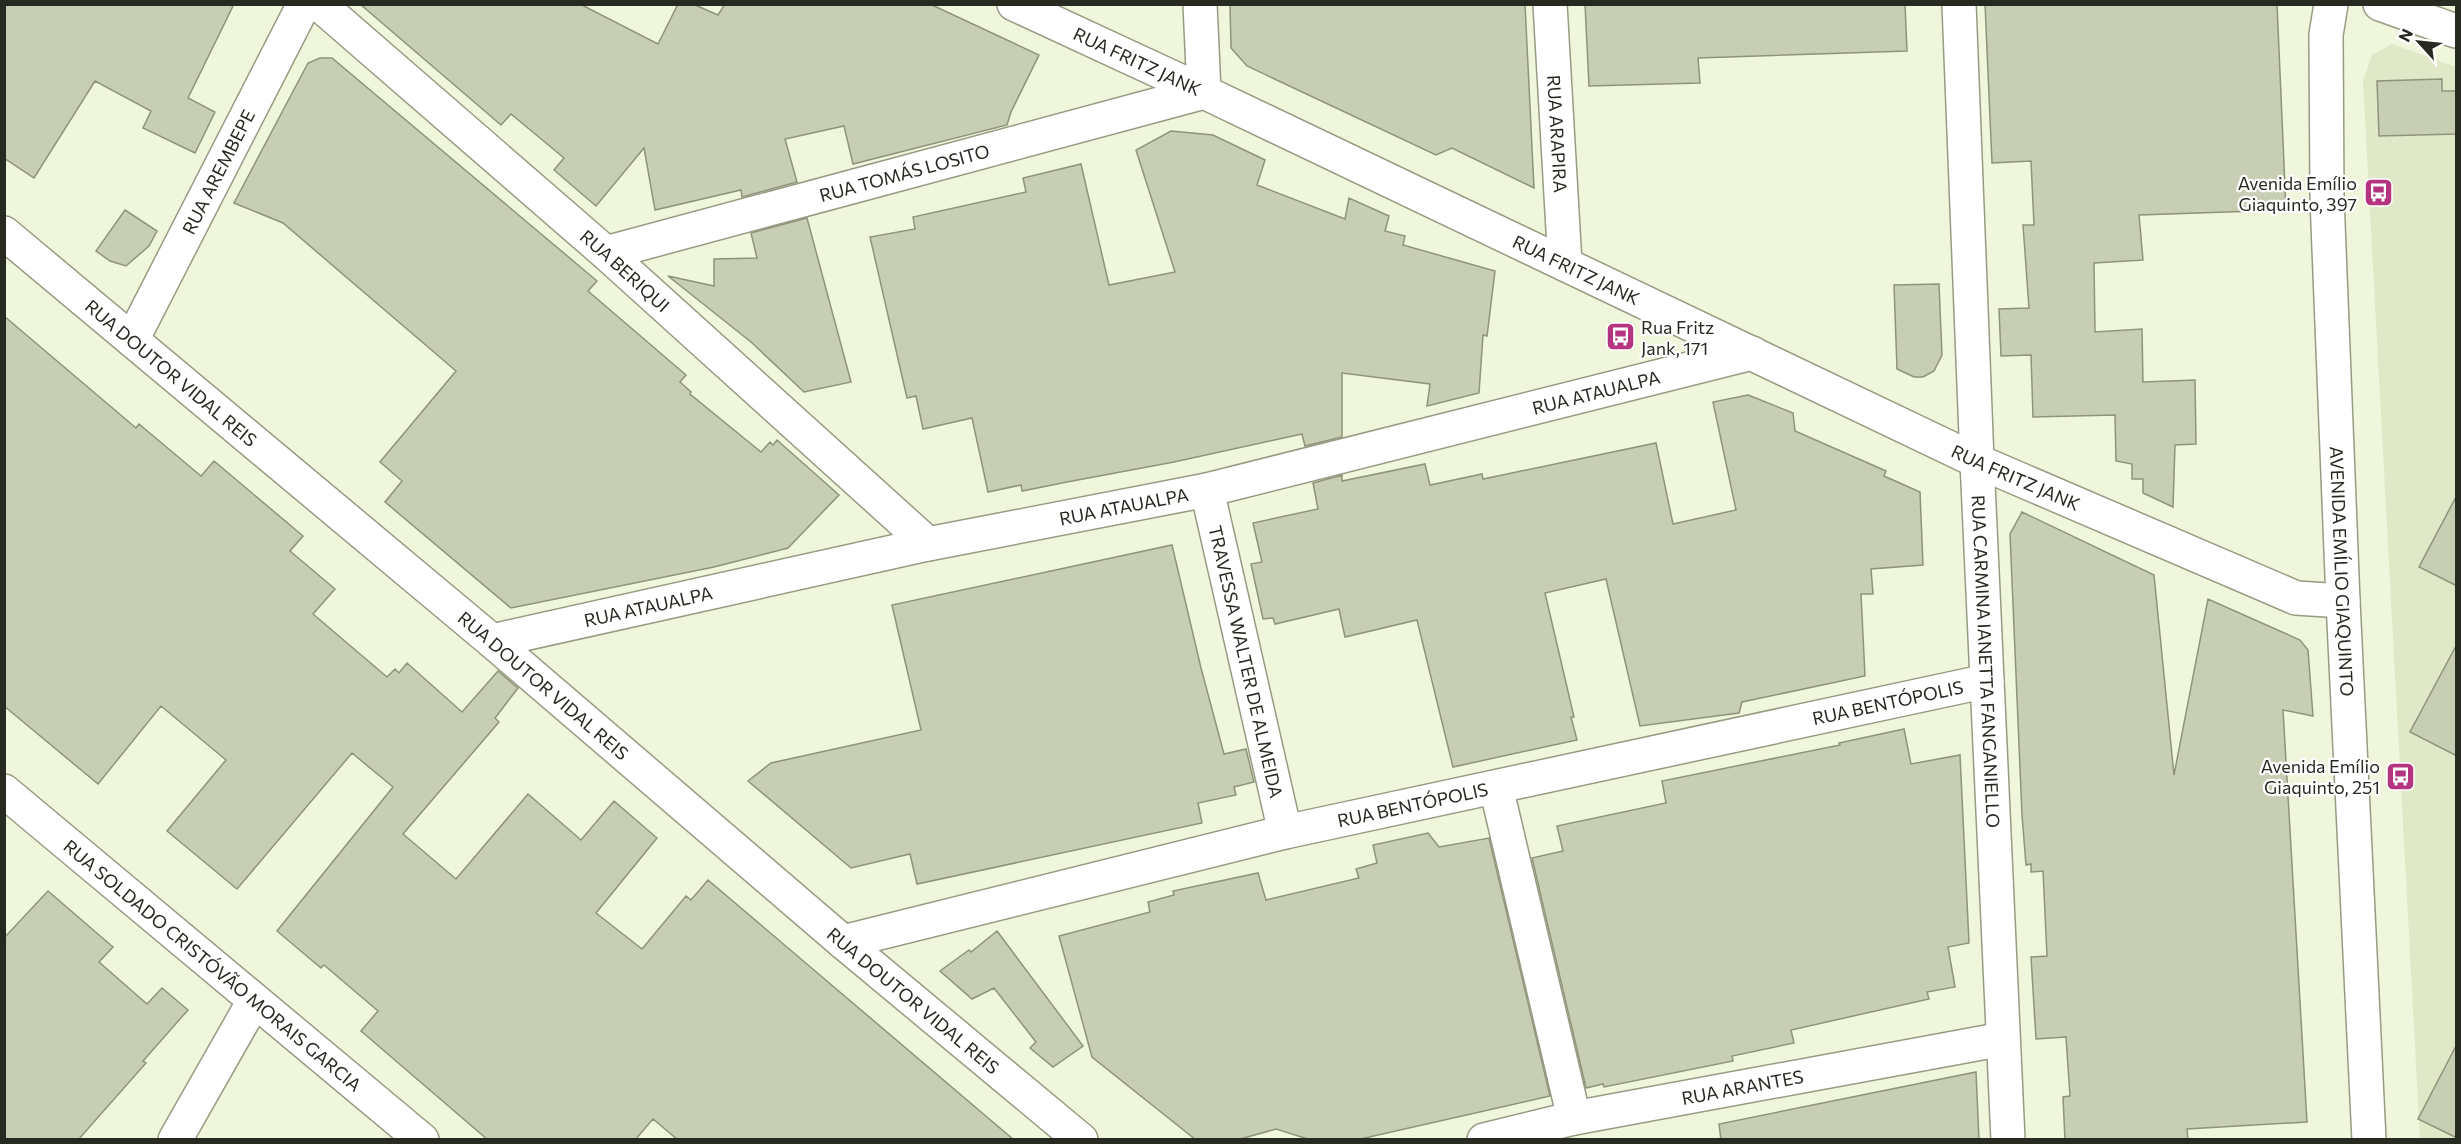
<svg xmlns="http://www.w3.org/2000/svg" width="2461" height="1144" font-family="Commissioner,sans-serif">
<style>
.built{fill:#e0e8c7}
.building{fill:#c7ceb3;stroke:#8e947b;stroke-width:1.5}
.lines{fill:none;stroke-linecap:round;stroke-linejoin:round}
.minor-casing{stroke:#969c83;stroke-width:36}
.minor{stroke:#fff;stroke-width:33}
.labels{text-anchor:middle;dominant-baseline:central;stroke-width:4.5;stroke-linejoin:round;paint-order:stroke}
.street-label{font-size:18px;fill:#272a20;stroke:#fff}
.poi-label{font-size:18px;fill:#272a20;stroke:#fff;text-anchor:end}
</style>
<rect width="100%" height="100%" fill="#eff6db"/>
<!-- built -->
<path class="built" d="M2392 44 2456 67V1139H2420L2363 81 2372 55Z"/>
<!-- building -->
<path class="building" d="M4 4H234L188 98 215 112 195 153 143 128 151 111 95 81 34 178 4 158Z
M360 4H580L658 44 678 4H693L718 15 725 4H930L1039 55 1011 112 1007 125 853 164 844 126 785 139 797 182 742 197 741 190 655 210 644 148 596 206 554 170 564 158 511 114 501 125Z
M1230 4H1525L1534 188 1452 148 1436 155 1247 66 1231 48Z
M1585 4H1905L1907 51 1698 58 1700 83 1589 86Z
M1985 4H2277L2286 210 2139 215 2143 260 2094 263 2095 332 2142 329 2143 382 2195 380 2196 444 2175 445 2173 507 2143 493V479H2132V464L2116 461 2115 415 2033 417 2031 355 2001 356 1999 309 2029 308 2023 225H2034L2031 161 1992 163Z
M320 58H332L597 281 588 291 686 375 680 382 691 392 690 394 761 452 770 442 773 445 777 440 839 495 788 548 714 567 511 608 385 502 402 481 380 462 456 371 283 223 234 203 308 63Z
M2442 79V91H2457V134L2379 136 2377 81Z
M1171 131 1213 135 1265 160 1257 185 1345 219 1349 198 1389 216 1385 231 1405 236 1403 245 1495 271 1487 336 1483 335 1479 393 1427 406 1430 384 1342 373V437L1305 446 1302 434 1174 462 1067 482 1022 491 1021 485 988 492 972 418 923 429 916 396 907 398 870 237 915 229 913 217 1026 192 1023 178 1081 164 1109 285 1175 272 1136 150Z
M125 210 157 231 149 246 126 266 110 261 96 251Z
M807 218 851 382 804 392 751 342 668 276 714 286V259L757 258 751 233Z
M1939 284 1942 355 1934 371 1923 377H1914L1897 369 1894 285Z
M4 316 136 428 139 424 201 476 214 461 303 536 290 551 335 589 313 614 387 677 395 669 399 673 407 663 462 712 498 671 518 688 495 718 499 722 403 834 456 879 528 794 581 840 614 801 657 838 596 913 642 949 686 896 691 900 708 880 1014 1140H678L653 1119 635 1140H488L361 1031 378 1011 324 965 321 968 277 931 393 787 352 753 237 889 167 831 226 760 161 706 98 784 4 706Z
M1748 395 1793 413 1795 431 1886 471 1884 476 1920 492 1923 565 1871 569 1873 594H1861L1865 676 1742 702 1739 713 1640 726 1606 579 1545 593 1574 717H1571L1577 740 1453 767 1417 620 1345 637 1339 609 1275 624 1273 618 1263 619 1251 564 1262 562 1253 523 1318 509 1313 483 1342 475V481L1425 464 1430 485 1482 474 1483 479 1656 443 1673 524 1736 510 1713 402Z
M2457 495V586L2419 567Z
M2022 512 2154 575 2174 775 2208 599 2300 640 2308 650 2313 716 2283 710 2307 1122 2187 1129 2188 1140H2065L2063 1097 2070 1096 2066 1037 2036 1039 2031 957 2047 956 2043 871 2031 872V864L2026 865 2022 815 2010 534Z
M1172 545 1201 668 1224 754 1246 749 1254 782 1234 787 1236 795 1198 803 1202 823 917 884 910 854 851 868 748 781 771 763 921 730 892 605Z
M2457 644V756L2410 732Z
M1904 729 1911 764 1960 755 1969 943 1948 947 1955 987 1927 992 1929 999 1791 1030 1794 1043 1732 1056 1733 1061 1604 1087 1603 1084 1586 1088 1532 858 1563 851 1557 826 1666 803 1662 781 1840 745 1839 743Z
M1428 833 1439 847 1489 838 1550 1096 1356 1140H1311L1276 1129 1237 1140H1196L1092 1057 1059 936 1150 912 1148 902 1174 895 1173 891 1258 873 1266 900 1359 878 1356 869 1377 863 1373 845Z
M48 891 113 947 99 962 147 1004 162 988 188 1010 143 1061 146 1063 78 1140H4V938Z
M997 931 1083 1046 1053 1067 1030 1048 1036 1042 994 988 972 999 940 971 969 950 971 952Z
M2457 1044V1138L2418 1119Z
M1976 1072 1979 1140H1721L1719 1124Z"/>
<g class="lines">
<defs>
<g id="minor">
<path id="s1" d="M319 4 606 253 928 544"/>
<path id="s2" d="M1014 4 1204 92 1977 461 2296 598 2343 601"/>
<path d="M1200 4 1204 92"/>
<path id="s3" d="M1550 4 1565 264"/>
<path id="s4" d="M1959 4 1977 461 2008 1140"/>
<path id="s5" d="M2331 4 2326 35 2327 198 2343 601 2369 1140"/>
<path d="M2380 4 2456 31"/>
<path id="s6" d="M4 233 492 641 843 942 1081 1140"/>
<path id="s7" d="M606 253 1204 92"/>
<path id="s8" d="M132 340 304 4"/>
<path id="s9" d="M1207 490 1285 832"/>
<path id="s10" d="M492 641 928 544 1207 490 1752 353"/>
<path d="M1496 787 1574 1118"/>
<path id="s11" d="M4 791 422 1140"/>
<path id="s12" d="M843 942 1285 832 1987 681"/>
<path d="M175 1140 254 1001"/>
<path id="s13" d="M1484 1140 1574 1118 2003 1039"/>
</g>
</defs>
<!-- minor casing -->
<use href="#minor" class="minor-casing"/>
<!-- minor -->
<use href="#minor" class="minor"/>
</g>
<!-- icons -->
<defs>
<symbol id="bus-square" viewBox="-11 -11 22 22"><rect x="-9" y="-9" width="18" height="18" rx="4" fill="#b53480" stroke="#fff"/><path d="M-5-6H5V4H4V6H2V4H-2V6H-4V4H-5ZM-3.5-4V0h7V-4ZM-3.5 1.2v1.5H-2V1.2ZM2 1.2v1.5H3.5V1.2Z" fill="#fff"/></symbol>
</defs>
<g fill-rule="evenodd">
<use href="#bus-square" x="2362" y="176" width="33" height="33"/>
<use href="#bus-square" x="1604" y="320" width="33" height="33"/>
<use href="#bus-square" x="2384" y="760" width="33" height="33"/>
</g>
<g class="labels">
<!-- street labels -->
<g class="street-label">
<text stroke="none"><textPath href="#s2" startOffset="136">RUA FRITZ JANK</textPath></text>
<text stroke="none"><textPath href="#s3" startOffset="130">RUA ARAPIRA</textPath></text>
<text stroke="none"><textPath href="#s8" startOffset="189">RUA AREMBEPE</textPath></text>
<text stroke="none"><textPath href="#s7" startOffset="309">RUA TOMÁS LOSITO</textPath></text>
<text stroke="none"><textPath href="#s2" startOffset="622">RUA FRITZ JANK</textPath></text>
<text stroke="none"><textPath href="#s1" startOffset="406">RUA BERIQUI</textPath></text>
<text stroke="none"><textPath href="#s6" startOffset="218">RUA DOUTOR VIDAL REIS</textPath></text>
<text stroke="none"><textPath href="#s10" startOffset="1132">RUA ATAUALPA</textPath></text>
<text stroke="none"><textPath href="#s2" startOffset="1108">RUA FRITZ JANK</textPath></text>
<text stroke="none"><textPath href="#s10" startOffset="646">RUA ATAUALPA</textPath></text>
<text stroke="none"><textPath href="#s5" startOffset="568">AVENIDA EMÍLIO GIAQUINTO</textPath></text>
<text stroke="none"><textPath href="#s10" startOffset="160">RUA ATAUALPA</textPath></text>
<text stroke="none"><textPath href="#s9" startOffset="176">TRAVESSA WALTER DE ALMEIDA</textPath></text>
<text stroke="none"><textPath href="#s4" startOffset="658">RUA CARMINA IANETTA FANGANIELLO</textPath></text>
<text stroke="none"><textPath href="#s6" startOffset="704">RUA DOUTOR VIDAL REIS</textPath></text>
<text stroke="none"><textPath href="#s12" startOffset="1072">RUA BENTÓPOLIS</textPath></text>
<text stroke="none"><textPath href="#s12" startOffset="586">RUA BENTÓPOLIS</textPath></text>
<text stroke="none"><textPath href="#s11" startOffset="272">RUA SOLDADO CRISTÓVÃO MORAIS GARCIA</textPath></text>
<text stroke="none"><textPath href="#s6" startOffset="1190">RUA DOUTOR VIDAL REIS</textPath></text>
<text stroke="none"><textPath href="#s13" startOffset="264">RUA ARANTES</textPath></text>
</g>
<!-- poi labels -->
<g class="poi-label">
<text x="2357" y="183">Avenida Emílio<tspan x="2357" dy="21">Giaquinto, 397</tspan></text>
<text x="1641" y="327" text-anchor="start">Rua Fritz<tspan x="1641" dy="21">Jank, 171</tspan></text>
<text x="2380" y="766">Avenida Emílio<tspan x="2380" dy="21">Giaquinto, 251</tspan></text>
</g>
</g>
<!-- border -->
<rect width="2461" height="1144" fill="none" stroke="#272a20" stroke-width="12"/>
<!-- north arrow -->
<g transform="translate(2419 42) rotate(297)" stroke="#ffffff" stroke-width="4.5" paint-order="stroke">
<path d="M0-4.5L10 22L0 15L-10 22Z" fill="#272a20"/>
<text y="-9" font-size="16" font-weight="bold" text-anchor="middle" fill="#272a20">N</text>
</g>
</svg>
